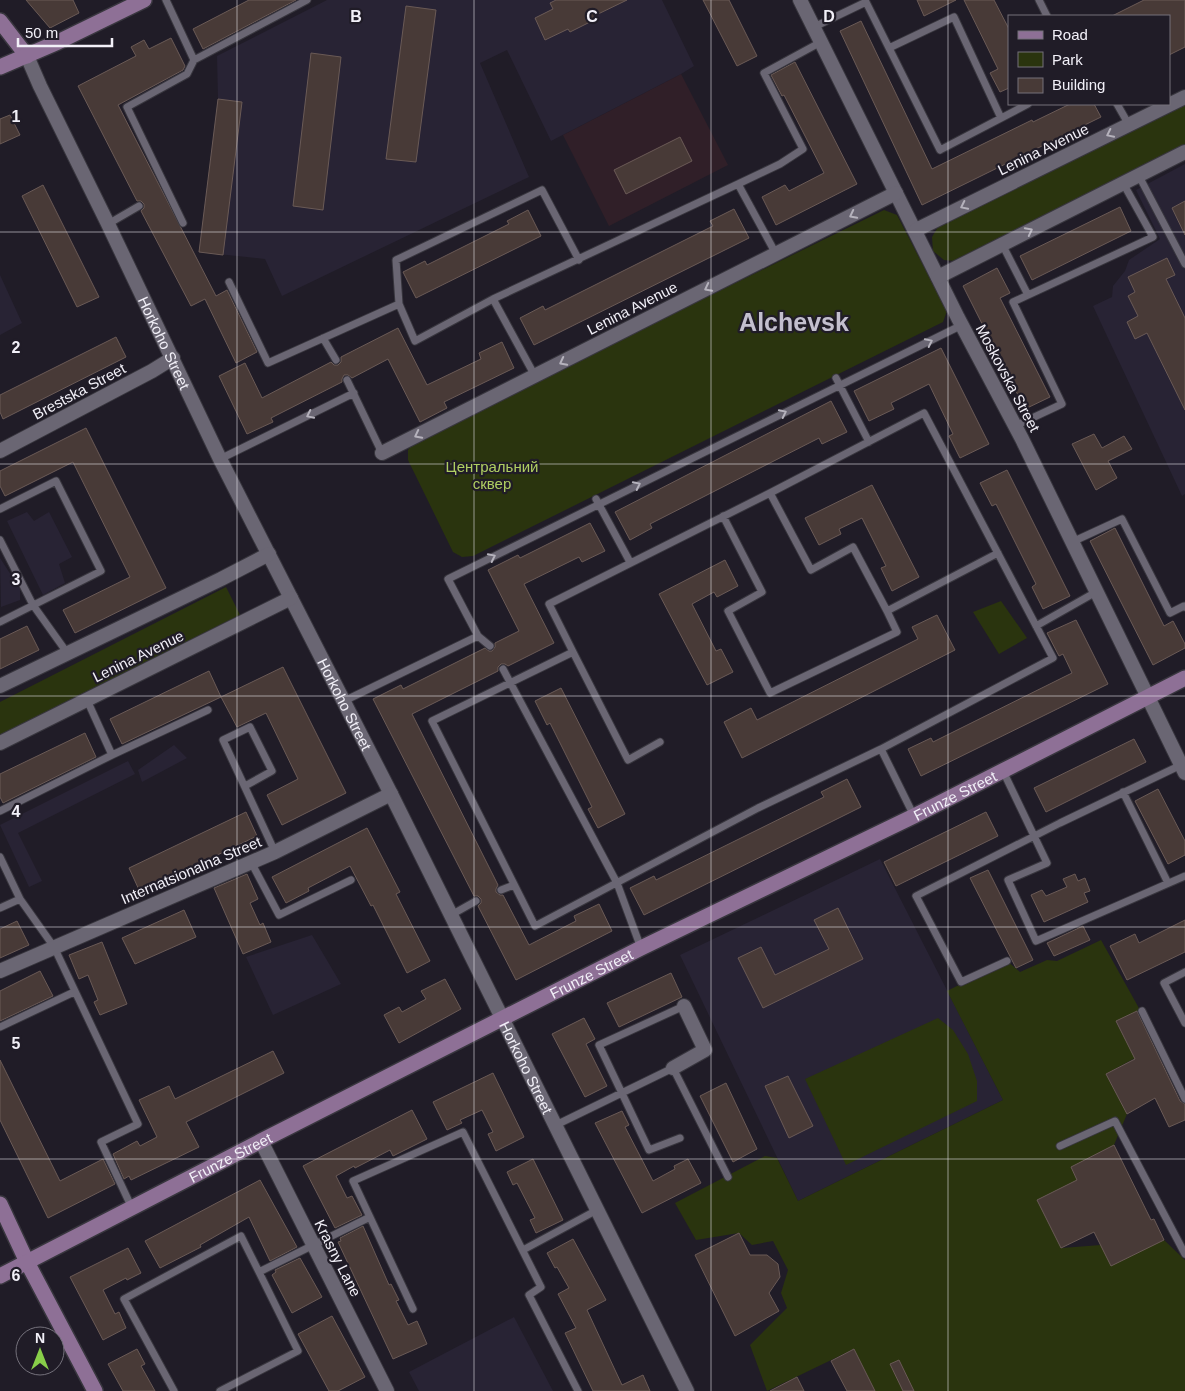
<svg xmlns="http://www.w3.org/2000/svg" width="1185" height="1391" font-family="Arial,sans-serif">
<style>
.commercial{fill:#301f28}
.built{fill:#282334}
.green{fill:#2a340e}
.building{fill:#483a37;stroke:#6a5a56}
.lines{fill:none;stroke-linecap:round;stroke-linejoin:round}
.lane-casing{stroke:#38363e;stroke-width:9}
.street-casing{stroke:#38363e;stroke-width:16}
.secondary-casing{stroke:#38363e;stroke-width:18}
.lane{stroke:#6a6673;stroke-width:7}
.street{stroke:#6a6673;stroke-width:14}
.secondary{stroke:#8e7096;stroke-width:15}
.oneway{stroke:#b5b2bc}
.grid{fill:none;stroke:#f2f0f8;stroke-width:1;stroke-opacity:0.55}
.labels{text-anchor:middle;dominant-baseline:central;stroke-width:4.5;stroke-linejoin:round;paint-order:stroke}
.street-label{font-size:15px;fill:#f2f0f8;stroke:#201c27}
.park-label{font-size:15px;fill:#afce62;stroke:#201c27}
.town-label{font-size:25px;font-weight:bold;fill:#c3bfce;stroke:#201c27}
.grid-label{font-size:16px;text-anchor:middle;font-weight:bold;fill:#f2f0f8;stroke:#201c27;stroke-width:4.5;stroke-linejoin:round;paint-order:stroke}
</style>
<rect width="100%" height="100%" fill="#201c27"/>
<!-- commercial -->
<path class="commercial" d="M681 74 728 165 609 226 563 135Z"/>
<!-- built -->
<path class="built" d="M327 0H662L694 66 681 74 551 141 507 50 480 63 529 177 282 296 265 259 199 252 218 99 217 56Z
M1185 164V494L1182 496 1093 306 1112 297 1113 286 1125 271 1129 260 1160 239 1136 190Z
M0 275 22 323 0 335Z
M27 512 34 521 49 512 72 557 59 564 65 583 43 595 7 521Z
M0 558 20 589V600L1 607Z
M174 745 187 758 142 782 138 770Z
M128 761 135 774 18 833 42 881 29 887 0 825Z
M880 859 1003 1100 798 1201 680 955Z
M312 935 341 984 273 1015 246 957Z
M514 1317 553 1391H419L409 1372Z"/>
<!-- green -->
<path class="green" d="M1185 105V146L955 261 944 260 933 251 932 237 938 227Z
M884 210 897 215 947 311 943 322 473 556 462 557 453 552 408 460V450L416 440Z
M226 587 241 617 0 737V702Z
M1001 601 1027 638 999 654 973 612Z
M1101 940 1140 1010 1116 1022 1135 1058 1106 1074 1127 1114 1114 1145 1071 1167 1077 1180 1037 1200 1062 1248 1101 1245 1111 1265 1164 1240 1185 1260V1391H875L854 1349 767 1391 750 1345 787 1308 781 1293 788 1270 773 1241 752 1245 739 1233 696 1240 675 1203 765 1156 777 1158 798 1201 1003 1100 947 991 1007 961 1020 972 1047 960 1057 961Z
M938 1018 953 1030 968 1054 977 1081V1101L846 1165 805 1079Z"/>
<!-- building -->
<path class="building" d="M26 0H73L79 13 50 28Z
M249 0H296L203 49 193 29Z
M556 0H627L594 16 596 19 570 32 568 29 545 40 535 18 553 9 550 3Z
M703 0H729L757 56 737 66Z
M917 0H956L924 16Z
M964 0H994L1009 29V88L1000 92 990 73 998 69Z
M1144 0H1185V47L1169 55V16H1112Z
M406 6 436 10 416 162 386 159Z
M861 21 932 169 1032 120 1033 122 1070 104H1094L1101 117 922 205 840 31Z
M171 38 185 66 183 70 118 105 216 296 227 290 257 352 236 363 205 299 191 306 141 211 144 208V204L141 201H137L78 86 136 56 131 47 144 40 149 49Z
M311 53 341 57 323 210 293 206Z
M795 62 857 184 776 225 762 197 785 185 789 191 824 173 784 95 782 96 771 75Z
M218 99 242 102 223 255 199 252Z
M10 115 20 135 0 144V119Z
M680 137 692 161 626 194 614 170Z
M43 185 99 297 77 307 22 196Z
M1185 201V235L1172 208Z
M1120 207 1131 231 1032 280 1020 256Z
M734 209 749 238 534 345 520 318 543 306 545 310 713 226 710 221Z
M528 210 541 236 416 298 403 272 425 261 427 265 509 224 507 221Z
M1167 258 1175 275 1166 279 1185 318V410L1147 333 1135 339 1127 322 1138 316 1128 296 1135 292 1128 277Z
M997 268 1010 293 1000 298 1050 397 1025 409 963 286Z
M398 328 427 385 481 359 479 353 502 342 514 368 444 402 447 408 420 422 388 359 352 378 348 375H344L342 379V382L271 418 273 422 247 434 219 376 245 363 262 398 331 362 334 365H338L341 362V357Z
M116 337 126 357 3 419 0 412V395Z
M941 348 989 444 960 458 949 436 953 434 929 384 891 403 894 409 869 421 854 391Z
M831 401 847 432 822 444 819 438 650 524 652 528 630 540 615 512Z
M86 428 166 588 75 633 63 610 130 577 73 462 5 496 0 486V471Z
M1094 434 1102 448 1124 436 1132 449 1108 461 1117 478 1096 490 1072 444Z
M1007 470 1070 596 1043 609 1032 587 1036 584 996 504 992 506 980 483Z
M872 485 919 577 892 591 881 568 886 566 862 518 839 529 841 534 819 545 805 518Z
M590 523 605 551 582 562 579 557 524 584 554 643 508 666 505 664H501L498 667V671L412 714 498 885 496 889V892L500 895H503L529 945 576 921 574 916 599 904 612 931 516 980 478 906 481 903V899L478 896H474L373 699 401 685 403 689 485 648 489 651H492L495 647V643L519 631 488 570 518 555 520 558Z
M1115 528 1164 626 1173 621 1185 644V648L1153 665 1090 541Z
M725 560 738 586 717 597 714 592 692 604 716 651 721 649 733 672 707 685 659 594Z
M937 615 955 650 742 758 724 722 751 708 757 720 918 639 912 627Z
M1076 620 1108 684 921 776 908 749 931 738 933 742 1072 673 1063 654 1059 656 1047 633Z
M27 626 39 650 0 669V639Z
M283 667 346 793 282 825 267 795 298 779 266 713 237 727 221 697Z
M209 671 221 697 122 744 110 719Z
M561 688 625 814 598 828 588 809 592 807 550 723 547 725 535 701Z
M85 733 96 757 3 803 0 797V774Z
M1134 739 1146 762 1046 812 1034 788Z
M847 779 861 807 644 915 630 888 654 876 656 880 824 797 821 792Z
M1158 789 1185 841V855L1168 864 1135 801Z
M246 812 257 836 140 892 129 868Z
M986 812 998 836 896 886 884 862Z
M367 828 400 892 396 894 430 961 407 973 373 905 371 906 350 866 308 888 309 891 286 903 272 877Z
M988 870 1033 960 1016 968 970 878Z
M247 874 258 899 250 903 260 925 263 923 271 942 243 954 214 888Z
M1075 874 1078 881 1085 878 1090 891 1084 893 1088 902 1044 922 1031 895 1042 890 1046 896 1067 887 1063 879Z
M838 908 863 959 763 1008 738 958 761 947 775 975 829 949 814 920Z
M184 910 196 937 135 964 122 938Z
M1185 920V952L1127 980 1110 946 1135 934 1139 943Z
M17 921 29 945 0 958V929Z
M1083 926 1090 940 1054 956 1047 943Z
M102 942 127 1004 100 1015 94 1002 98 1000 88 975 79 979 69 955Z
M40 971 53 996 0 1021V991Z
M671 973 682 997 619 1027 607 1003Z
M445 979 461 1009 399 1043 384 1015 399 1007 402 1012 426 999 421 991Z
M1137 1011 1180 1101 1185 1104V1120L1169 1127 1155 1098 1127 1114 1106 1074 1135 1059 1116 1021Z
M584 1018 595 1039 586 1044 607 1086 585 1097 552 1034Z
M273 1051 284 1073 186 1122 199 1147 131 1180 129 1176 124 1179 113 1154 137 1141 140 1146 157 1137 139 1100 169 1086 175 1099Z
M0 1060 60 1181 103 1159 115 1184 48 1218 0 1120Z
M493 1073 524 1137 496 1151 488 1134 493 1132 482 1110 460 1120 462 1123 447 1130 433 1102Z
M788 1076 813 1126 789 1138 765 1086Z
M726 1083 757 1149 733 1162 700 1096Z
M412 1110 427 1139 393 1156 390 1150 355 1168 354 1166 336 1176 347 1198 352 1196 362 1215 335 1228 303 1166Z
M622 1111 629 1125 625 1127 653 1181 675 1169 674 1166 688 1159 701 1183 642 1213 595 1123Z
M1114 1145 1151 1220 1154 1219 1164 1240 1111 1266 1094 1232 1061 1248 1037 1200 1077 1180 1071 1167Z
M533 1159 563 1220 536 1233 530 1220 535 1218 517 1183 513 1185 507 1172Z
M260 1180 297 1247 270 1261 249 1217 200 1245 201 1247 160 1268 145 1241Z
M363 1226 389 1285 391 1284 399 1300 396 1301 408 1325 417 1321 427 1344 393 1359 338 1242 341 1241 340 1238Z
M739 1233 750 1255H767L778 1264 780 1277 769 1293 779 1311 735 1336 695 1255Z
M573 1239 606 1300 587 1310 622 1385 643 1375 650 1391H593L565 1333 576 1328 558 1294 569 1288 557 1267 555 1268 547 1253Z
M128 1248 141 1273 127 1280 126 1278 103 1290 115 1314 119 1312 126 1328 103 1340 70 1277Z
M300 1258 322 1297 292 1313 272 1275 276 1272 275 1270Z
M332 1316 365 1377 338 1391H329L298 1334Z
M137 1349 145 1364 141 1366 155 1391H123L108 1364Z
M854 1349 875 1391H847L831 1361Z
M899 1360 914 1391H903L890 1364Z
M797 1377 804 1391H770Z"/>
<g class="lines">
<defs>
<path id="lane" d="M166 0 194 60 307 0
M1039 0 1047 16
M814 27 866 2 940 150 1028 104
M889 48 954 17 1001 118
M1117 104 1129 125
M1139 176 1185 264
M738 184 780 164 803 149 764 73 821 42
M183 223 127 107 187 74 194 60
M108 224 139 206
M1002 244 1028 295
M229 282 268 363 399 304 415 341 493 299 738 184 776 254
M493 299 535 376
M399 304 396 260 542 190 579 260
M323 338 336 360
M836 378 869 442
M347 380 382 453
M924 413 1053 658 881 749 758 808 535 926 432 721 573 652 549 604 770 493Z
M1015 426 1062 404 1013 302 1153 237 1123 183
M220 459 354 393
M770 493 811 570 853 547 887 611 998 553
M596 499 630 562
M0 509 56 481 101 571 0 622
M723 516 762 592 728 611 770 693 897 632 887 611
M0 540 33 605 68 654
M1072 542 1122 519 1170 613 1184 606 1185 607
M1036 626 1096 592
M478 636 490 646
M573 652 628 760 660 742
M503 669 617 883 641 948
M87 700 112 755
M344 701 478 636 448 579 962 325
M881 749 914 816
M1003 771 1047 863 1008 880 1036 941 1185 876
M245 786 272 771 250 727 223 740 275 852
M1123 792 1168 883
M0 811 112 755 208 710
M0 857 20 899 54 947 138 1124 101 1142 132 1208
M251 862 279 915 351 880
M501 890 514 885
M0 908 20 899
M451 915 476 901
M1007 961 961 982 916 896 1060 823 1181 765
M1185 972 1164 983 1185 1023
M1142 1011 1185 1099
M0 1027 74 992
M556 1125 673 1068 728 1177
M680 1138 649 1150 599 1045 684 1006
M1060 1146 1115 1121 1185 1254
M523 1250 597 1210
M413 1309 353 1181 463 1132 541 1287 529 1295 578 1391
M174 1391 124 1299 241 1236 259 1272 370 1217
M220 1391 298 1351 259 1272"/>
<g id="street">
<path d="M800 0 958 318 1022 439 1185 773"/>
<path id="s1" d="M27 56 40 86 108 224 220 459 391 794 687 1391"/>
<path d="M916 230 1185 97"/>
<path d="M938 277 1185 152"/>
<path d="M0 451 152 371 173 358"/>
<path d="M382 453 896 193"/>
<path d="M0 686 221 579 269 554"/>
<path d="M0 743 291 598"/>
<path d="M0 971 275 852 391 794"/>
<path d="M673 1068 705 1050 684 1006"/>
<path d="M261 1141 387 1391"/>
</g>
<g id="secondary">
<path d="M0 21 27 56"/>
<path d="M0 67 58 42 144 0"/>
<path d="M0 1204 27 1262 95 1391"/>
<path id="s2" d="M0 1276 261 1141 641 948 914 816 1185 678"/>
</g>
</defs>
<!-- lane casing -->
<use href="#lane" class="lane-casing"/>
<!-- street casing -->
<use href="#street" class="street-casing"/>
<!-- secondary casing -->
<use href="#secondary" class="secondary-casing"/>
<!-- lane -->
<use href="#lane" class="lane"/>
<!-- street -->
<use href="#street" class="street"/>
<!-- secondary -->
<use href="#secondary" class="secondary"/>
</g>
<!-- one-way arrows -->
<defs><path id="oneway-chevron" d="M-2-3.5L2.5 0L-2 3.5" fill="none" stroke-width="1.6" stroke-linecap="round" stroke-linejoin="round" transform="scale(1.25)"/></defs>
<g class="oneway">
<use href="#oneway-chevron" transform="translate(1110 134) rotate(154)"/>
<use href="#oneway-chevron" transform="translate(964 206) rotate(154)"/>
<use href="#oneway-chevron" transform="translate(853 215) rotate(153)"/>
<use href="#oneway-chevron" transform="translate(1029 231) rotate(-27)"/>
<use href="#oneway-chevron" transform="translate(708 288) rotate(153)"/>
<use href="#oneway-chevron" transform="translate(929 342) rotate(-26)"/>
<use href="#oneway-chevron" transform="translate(563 362) rotate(153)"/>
<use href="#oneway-chevron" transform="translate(783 413) rotate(-26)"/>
<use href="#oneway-chevron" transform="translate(310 415) rotate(154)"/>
<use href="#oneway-chevron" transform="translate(418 435) rotate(153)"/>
<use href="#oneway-chevron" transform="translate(637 485) rotate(-26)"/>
<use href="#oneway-chevron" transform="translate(492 557) rotate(-26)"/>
</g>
<!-- grid -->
<path class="grid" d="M237 0V1391M474 0V1391M711 0V1391M948 0V1391M0 232H1185M0 464H1185M0 696H1185M0 927H1185M0 1159H1185"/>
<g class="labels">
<!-- street labels -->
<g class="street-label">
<text transform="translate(1043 149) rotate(-26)">Lenina Avenue</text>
<text transform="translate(632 308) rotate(-27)">Lenina Avenue</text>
<text stroke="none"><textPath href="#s1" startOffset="318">Horkoho Street</textPath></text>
<text transform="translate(1008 378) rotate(62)">Moskovska Street</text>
<text transform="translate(79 391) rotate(-28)">Brestska Street</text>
<text transform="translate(138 656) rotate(-26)">Lenina Avenue</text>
<text stroke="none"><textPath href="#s1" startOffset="722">Horkoho Street</textPath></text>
<text stroke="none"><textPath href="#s2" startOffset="1069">Frunze Street</textPath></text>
<text transform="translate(191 870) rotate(-23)">Internatsionalna Street</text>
<text stroke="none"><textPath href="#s2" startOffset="664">Frunze Street</textPath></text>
<text stroke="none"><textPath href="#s1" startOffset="1128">Horkoho Street</textPath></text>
<text stroke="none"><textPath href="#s2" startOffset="259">Frunze Street</textPath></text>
<text transform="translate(338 1258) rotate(63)">Krasny Lane</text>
</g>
<!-- park labels -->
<g class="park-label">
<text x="492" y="466">Центральний<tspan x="492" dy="17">сквер</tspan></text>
</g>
<!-- town labels -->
<g class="town-label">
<text x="794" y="322">Alchevsk</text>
</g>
</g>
<g class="grid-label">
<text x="356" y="22">B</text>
<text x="592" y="22">C</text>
<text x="829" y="22">D</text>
<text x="16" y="122">1</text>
<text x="16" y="353">2</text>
<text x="16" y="585">3</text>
<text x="16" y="817">4</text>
<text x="16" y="1049">5</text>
<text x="16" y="1281">6</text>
</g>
<!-- legend -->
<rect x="1008" y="15" width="162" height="90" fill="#201c27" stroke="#74717b"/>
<rect x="1018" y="31" width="25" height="8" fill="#8e7096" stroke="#74717b"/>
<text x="1052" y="40" font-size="15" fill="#f2f0f8">Road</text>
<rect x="1018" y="52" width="25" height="15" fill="#2a340e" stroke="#74717b"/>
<text x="1052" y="65" font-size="15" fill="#f2f0f8">Park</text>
<rect x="1018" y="78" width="25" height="15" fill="#483a37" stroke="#74717b"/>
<text x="1052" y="90" font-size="15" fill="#f2f0f8">Building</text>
<!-- north arrow -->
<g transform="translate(40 1351)"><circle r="24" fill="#201c27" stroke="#74717b"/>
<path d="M0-4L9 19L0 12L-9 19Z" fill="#88cf49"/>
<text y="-8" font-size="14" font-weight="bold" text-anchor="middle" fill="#f2f0f8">N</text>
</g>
<!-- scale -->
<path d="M18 38v8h94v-8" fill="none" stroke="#f2f0f8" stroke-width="2.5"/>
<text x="25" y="38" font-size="15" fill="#f2f0f8" stroke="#201c27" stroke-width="4" paint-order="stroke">50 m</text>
</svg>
